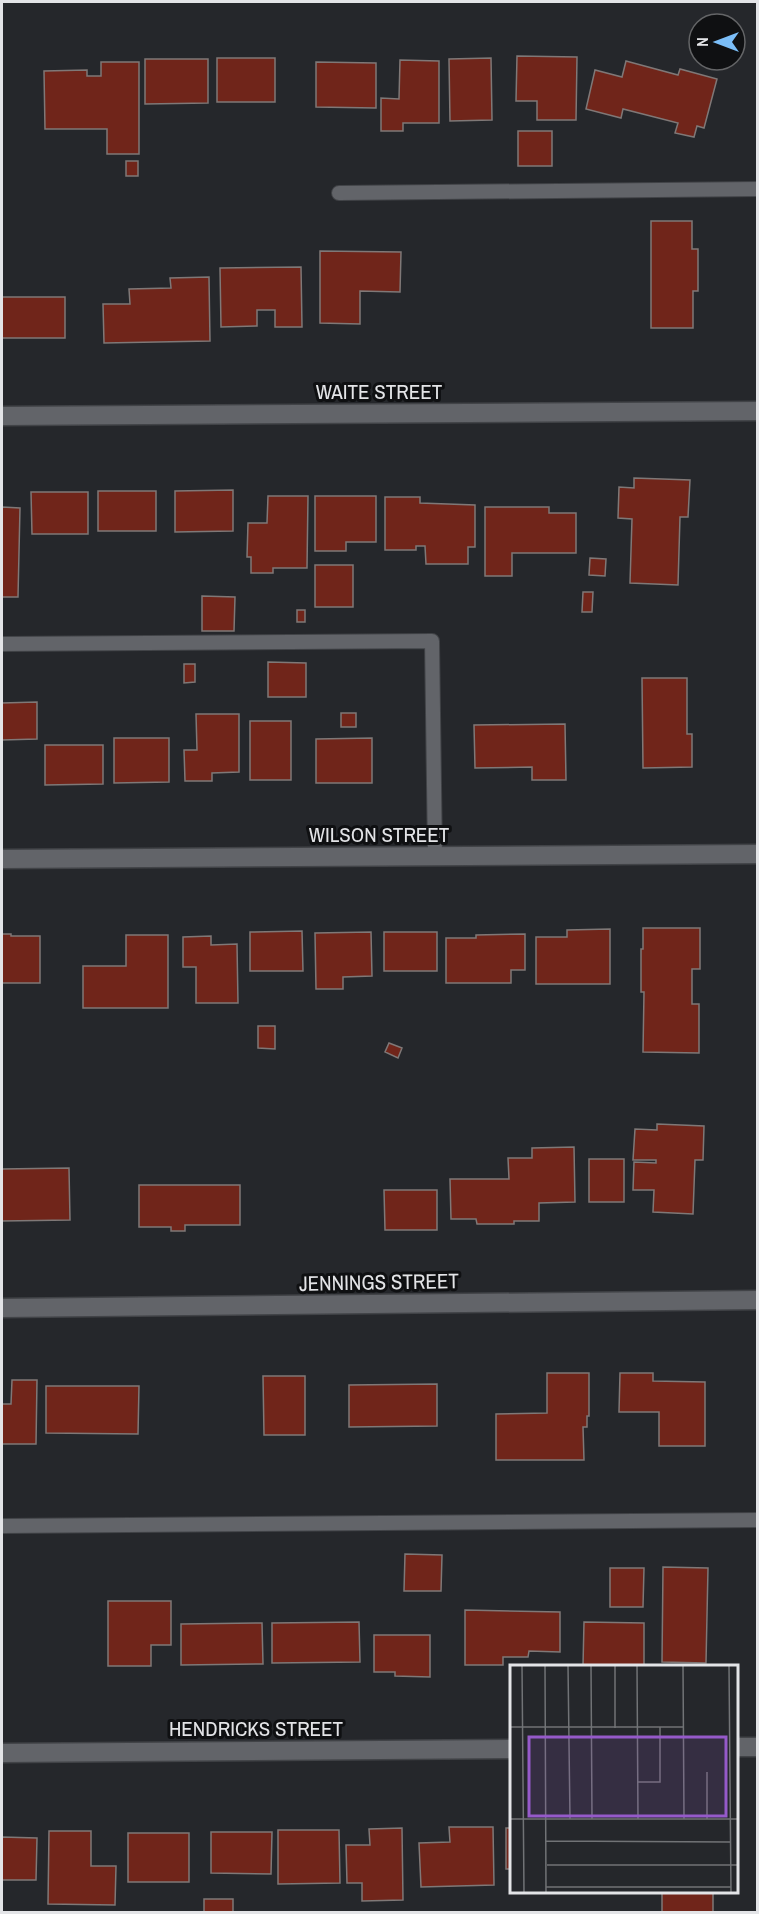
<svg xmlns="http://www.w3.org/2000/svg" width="759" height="1914" font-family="'Archivo Narrow',sans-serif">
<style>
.building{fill:#70251a;stroke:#7f7877;stroke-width:1.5}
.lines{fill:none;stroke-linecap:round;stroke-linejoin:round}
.lane-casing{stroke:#414347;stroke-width:16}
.street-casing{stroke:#414347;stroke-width:21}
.lane{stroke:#626469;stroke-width:14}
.street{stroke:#626469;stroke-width:18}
.labels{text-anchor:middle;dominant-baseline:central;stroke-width:6;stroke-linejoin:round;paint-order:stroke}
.street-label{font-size:21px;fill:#e3e4e7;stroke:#0f1012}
.inset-road{fill:none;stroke:#717376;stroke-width:1.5}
.view{fill:#955ac9;fill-opacity:0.15;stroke:#955ac9;stroke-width:3}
.inset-edge{fill:none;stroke:#e3e4e7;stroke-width:3}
</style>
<rect width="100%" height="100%" fill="#25272b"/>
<!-- building -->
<path class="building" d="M517 56 577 57 576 120H537V101H516Z
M217 58H275V102H217Z
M491 58 492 120 450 121 449 59Z
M145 59H208V103L145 104Z
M400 60 439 61V123H403V131H381V98L399 99Z
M626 61 678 75 680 69 717 79 704 128 697 126 694 137 675 133 678 123 623 109 621 118 586 109 595 70 622 77Z
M101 62H139V154H107V129H45L44 71 87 70V76H101Z
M316 62 376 63V108L316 107Z
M518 131H552V166H518Z
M126 161H138V176H126Z
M651 221H692V249H698V291H693V328H651Z
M320 251 401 252 400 292 360 291V324L320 323Z
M301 267 302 327H275V310H257V326L221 327 220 268Z
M209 277 210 341 104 343 103 304H130L129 289 171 288 170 278Z
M2 297H65V338H2Z
M634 478 690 480 688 517H680L678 585 630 583 632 519 618 518 619 487 634 488Z
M233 490V531L175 532V491Z
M98 491H156V531H98Z
M31 492H88V534H32Z
M268 496H308L307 568H273V573H251V557H247L248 523H267Z
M315 496H376V542H346V551H315Z
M385 497H420V503L475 505V547H468V564H426L425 546H416V550H385Z
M2 507 20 508 18 597H2Z
M485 507H549V513H576V553H512V576H485Z
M590 558 606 559 605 576 589 575Z
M315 565H353V607H315Z
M583 592H593L592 612H582Z
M202 596 235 597 234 631H202Z
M297 610H305V622H297Z
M268 662 306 663V697H268Z
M184 664H195V682L184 683Z
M642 678H687V734H692V767L643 768Z
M37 702V739L2 740V703Z
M341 713H356V727H341Z
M196 714H239V772L212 773V781H185L184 750H197Z
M250 721H291V780H250Z
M565 724 566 780H532V767L475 768 474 725Z
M114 738H169V782L114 783Z
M372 738V783H316V739Z
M45 745H103V784L45 785Z
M643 928H700V969H692V1004H699V1053L643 1052 644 992H641V949H643Z
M610 929V984H536V937H567V930Z
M302 931 303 971H250V932Z
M371 932 372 976 343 977V989H316L315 933Z
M384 932H437V971H384Z
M2 934H11V936H40V983H2Z
M525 934V970H511V983H446V938H476V935Z
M126 935H168V1008H83V966H126Z
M211 936V945L237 944 238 1003H196V967H183V937Z
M258 1026H275V1049L258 1048Z
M389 1043 402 1048 398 1058 385 1052Z
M657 1124 704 1126 703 1160H695L693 1214 653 1212 654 1190H633L634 1162 656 1163V1160H633L635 1129 657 1130Z
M574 1147 575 1202 539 1203V1221H514V1224H477L476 1219H451L450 1179H509L508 1158H532V1148Z
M589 1159H624V1202H589Z
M69 1168 70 1220 2 1221V1169Z
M139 1185H240V1225H185V1231H171V1227H139Z
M384 1190H437V1230H385Z
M547 1373H589V1416H587V1427H583L584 1460H496V1414L547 1413Z
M620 1373H653V1381L705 1382V1446H659V1412H619Z
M263 1376H305V1435H264Z
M12 1380H37L36 1444H2V1404H11Z
M437 1384V1426L349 1427V1385Z
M46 1386H139L138 1434 46 1433Z
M405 1554 442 1555 441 1591H404Z
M663 1567 708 1568 706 1663 662 1662Z
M610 1568H644L643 1607H610Z
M108 1601H171V1645H151V1666H108Z
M465 1610 560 1612V1652L529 1651 528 1657H503V1665H465Z
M359 1622 360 1662 272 1663V1623Z
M584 1622 644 1623V1666H583Z
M262 1623 263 1664 181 1665V1624Z
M374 1635H430V1677L395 1676V1672H374Z
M449 1827H493L494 1885 421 1887 419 1843 450 1842Z
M402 1828 403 1900 362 1901V1883H347L346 1845H370L369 1829Z
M506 1828H512V1869H506Z
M278 1830H339L340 1883 278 1884Z
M49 1831H91V1866H116L115 1905 48 1904Z
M211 1832H272L271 1874 211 1873Z
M128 1833H189V1882H128Z
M2 1837 37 1838 36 1880H2Z
M662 1892H713V1912H662Z
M204 1899H233V1912H204Z"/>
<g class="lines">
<defs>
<path id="lane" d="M339 193 758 189
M2 644 432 641 435 856
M2 1526 758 1520"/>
<path id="street" d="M2 416 758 411
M2 859 758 854
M2 1308 758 1300
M736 1747H758
M2 1753 512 1749"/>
</defs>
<!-- lane casing -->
<use href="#lane" class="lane-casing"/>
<!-- street casing -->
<use href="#street" class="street-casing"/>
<!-- lane -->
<use href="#lane" class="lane"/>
<!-- street -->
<use href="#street" class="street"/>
</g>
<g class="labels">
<!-- street labels -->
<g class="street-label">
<text x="379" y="391">WAITE STREET</text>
<text x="379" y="834">WILSON STREET</text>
<text transform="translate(379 1282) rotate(-1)">JENNINGS STREET</text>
<text x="256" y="1728">HENDRICKS STREET</text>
</g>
</g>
<!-- overview -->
<g transform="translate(510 1665)">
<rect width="228" height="228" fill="#25272b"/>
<path class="inset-road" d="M12 0 14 228M35 0 36 228M58 0 60 154M81 0 82 154M105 0V63M127 0 128 154M173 0 174 154M219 0 221 228M0 62H173M197 107V154M128 117H150V62M0 154H228M36 176 220 177M37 200H228M36 222H221"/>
<path class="view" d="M19 72H216V151H19Z"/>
<rect width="228" height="228" class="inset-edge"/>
</g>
<!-- border -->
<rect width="759" height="1914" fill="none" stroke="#e3e4e7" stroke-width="6"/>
<!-- north arrow -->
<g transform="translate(717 42) rotate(270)"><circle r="28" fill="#0f1012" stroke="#646567" stroke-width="1.5"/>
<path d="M0-4.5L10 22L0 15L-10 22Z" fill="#7bbef8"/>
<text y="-9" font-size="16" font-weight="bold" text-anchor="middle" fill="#e3e4e7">N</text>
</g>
</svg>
